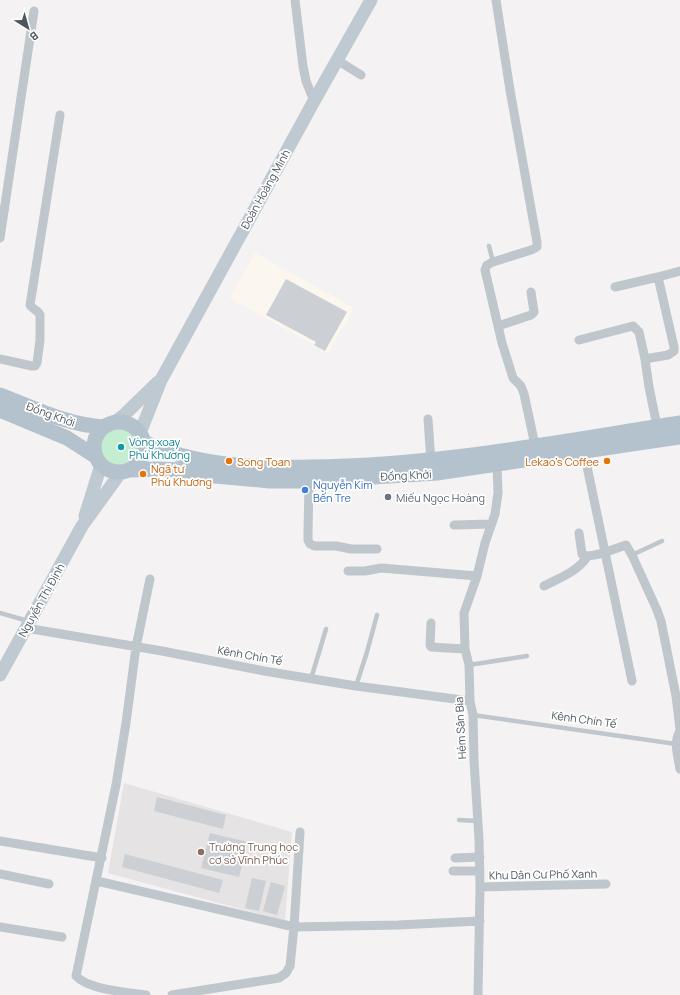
<svg xmlns="http://www.w3.org/2000/svg" width="680" height="995" font-family="Manrope,sans-serif">
<style>
.commercial{fill:#fcf7ee}
.education{fill:#e5e3e3}
.green{fill:#c5edd2}
.building{fill:#cccfd4}
.lines{fill:none;stroke-linecap:round;stroke-linejoin:round}
.lane{stroke:#bfc7cd;stroke-width:4.5}
.street{stroke:#bfc7cd;stroke-width:9}
.secondary{stroke:#bfc9d2;stroke-width:13}
.primary{stroke:#b4c2ce;stroke-width:15}
.culture-dot{fill:#0f9aa8;stroke:#fff;stroke-width:1.5}
.food-dot{fill:#e8710a;stroke:#fff;stroke-width:1.5}
.shop-dot{fill:#3f7fe0;stroke:#fff;stroke-width:1.5}
.worship-dot{fill:#6b7280;stroke:#fff;stroke-width:1.5}
.education-dot{fill:#8d6e63;stroke:#fff;stroke-width:1.5}
.labels{text-anchor:middle;dominant-baseline:central;stroke-width:3.5;stroke-linejoin:round;paint-order:stroke}
.street-label{font-size:11px;fill:#4b565e;stroke:#fff}
.culture-label{font-size:11px;fill:#0d838f;stroke:#fff;text-anchor:start}
.food-label{font-size:11px;fill:#c56008;stroke:#fff;text-anchor:start}
.shop-label{font-size:11px;fill:#366cbe;stroke:#fff;text-anchor:start}
.worship-label{font-size:11px;fill:#5b616d;stroke:#fff;text-anchor:start}
.education-label{font-size:11px;fill:#785e54;stroke:#fff;text-anchor:start}
</style>
<rect width="100%" height="100%" fill="#f4f2f2"/>
<!-- commercial -->
<path class="commercial" d="M255 253 354 308 328 353 230 298Z"/>
<!-- education -->
<path class="education" d="M124 783 292 832 285 921 108 873Z"/>
<!-- green -->
<path class="green" d="M100 447a19 19 0 1 1 38 0a19 19 0 1 1-38 0Z"/>
<!-- building -->
<path class="building" d="M286 279 347 312 325 351 314 345 316 342 266 315Z
M157 797 226 815 223 829 154 811Z
M210 833 248 842 239 877 201 868Z
M125 854 223 880 219 893 122 867Z
M252 878 266 881 259 911 245 908Z
M271 882 285 886 277 915 263 911Z"/>
<g class="lines">
<!-- lane -->
<path class="lane" d="M489 246 493 262
M632 555 662 541
M0 613 28 621
M469 665 527 656
M311 679 326 629
M356 686 367 652 377 615
M473 715 676 744
M459 820 478 821"/>
<!-- street -->
<path class="street" d="M295 0 303 66 306 81 314 101
M496 0 510 90 537 242V247L531 250 493 262 487 265 485 270 502 343 513 378 521 386 524 394 535 445
M337 60 361 75
M0 238 34 11
M615 287 658 277
M498 326 531 315 534 312 531 292
M579 340 633 326 639 332 645 359
M0 359 32 366H35L37 363 40 340V315C38 310 33 310 30 305L60 115
M428 419 431 461
M657 426 649 387 645 359 668 355 674 351V347L658 277 680 271
M584 452 632 681
M309 481 308 533V540L310 544 315 546H336L351 549H377
M454 525 491 524
M579 533 582 554C589 560 617 548 626 545L632 555 657 610 661 621 676 696 680 729
M348 571H365L381 568 477 576
M544 586C559 578 577 572 587 557
M431 623 430 645 431 647 465 649
M26 628 162 651 264 671 356 686 470 701
M680 731C673 742 678 757 680 769
M0 841 102 858
M455 858 480 857
M453 871H480
M0 874 49 884
M97 881 294 927 398 925 480 921
M480 887 606 884
M0 927 62 937
M146 995C127 992 89 990 76 976L116 785 126 723 136 647 150 579
M172 995 279 978 286 973 290 966 294 927 300 832
M478 995 480 887 479 839 474 761 473 715 470 701 469 665 465 649 464 613 477 576 485 543 495 514 498 493 497 464"/>
<!-- secondary -->
<path class="secondary" d="M115 422 125 414 158 382
M140 433 161 380 314 101 371 0
M85 516 101 465
M0 675 82 526 121 472"/>
<!-- primary -->
<path class="primary" d="M0 395C34 408 67 425 104 427
M0 410 67 438 95 456
M94 447a25 25 0 1 1 50 0a25 25 0 1 1-50 0Z
M144 442C196 466 255 468 311 467 435 466 558 442 680 423
M131 470 157 469 182 470 215 476 270 481H309L437 473 680 437"/>
</g>
<!-- markers -->
<circle class="culture-dot" cx="121" cy="447" r="4"/>
<g class="food-dot">
<circle cx="229" cy="461" r="4"/>
<circle cx="607" cy="461" r="4"/>
<circle cx="143" cy="474" r="4"/>
</g>
<circle class="shop-dot" cx="305" cy="490" r="4"/>
<circle class="worship-dot" cx="388" cy="497" r="4"/>
<circle class="education-dot" cx="201" cy="852" r="4"/>
<g class="labels">
<!-- street labels -->
<g class="street-label">
<text transform="translate(265 189) rotate(-61)">Đoàn Hoàng Minh</text>
<text transform="translate(51 414) rotate(20)">Đồng Khởi</text>
<text transform="translate(406 475) rotate(-3)">Đồng Khởi</text>
<text transform="translate(41 600) rotate(-61)">Nguyễn Thị Định</text>
<text transform="translate(250 655) rotate(10)">Kênh Chín Tế</text>
<text transform="translate(584 719) rotate(8)">Kênh Chín Tế</text>
<text transform="translate(460 728) rotate(-93)">Hẻm Sân Bia</text>
<text transform="translate(543 874) rotate(-1)">Khu Dân Cư Phố Xanh</text>
</g>
<!-- culture labels -->
<g class="culture-label">
<text x="129" y="441">Vòng xoay<tspan x="129" dy="13">Phú Khương</tspan></text>
</g>
<!-- food labels -->
<g class="food-label">
<text x="237" y="461">Song Toan</text>
<text x="599" y="461" text-anchor="end">Lekao's Coffee</text>
<text x="151" y="468">Ngã tư<tspan x="151" dy="13">Phú Khương</tspan></text>
</g>
<!-- shop labels -->
<g class="shop-label">
<text x="313" y="484">Nguyễn Kim<tspan x="313" dy="13">Bến Tre</tspan></text>
</g>
<!-- worship labels -->
<g class="worship-label">
<text x="396" y="497">Miếu Ngọc Hoàng</text>
</g>
<!-- education labels -->
<g class="education-label">
<text x="209" y="846">Trường Trung học<tspan x="209" dy="13">cơ sở Vĩnh Phúc</tspan></text>
</g>
</g>
<!-- north arrow -->
<g transform="translate(28 28) rotate(143)" stroke="#ffffff" stroke-width="3" paint-order="stroke">
<path d="M0-3L7 15L0 10L-7 15Z" fill="#4b565e"/>
<text y="-6" font-size="11" font-weight="bold" text-anchor="middle" fill="#4b565e">B</text>
</g>
</svg>
